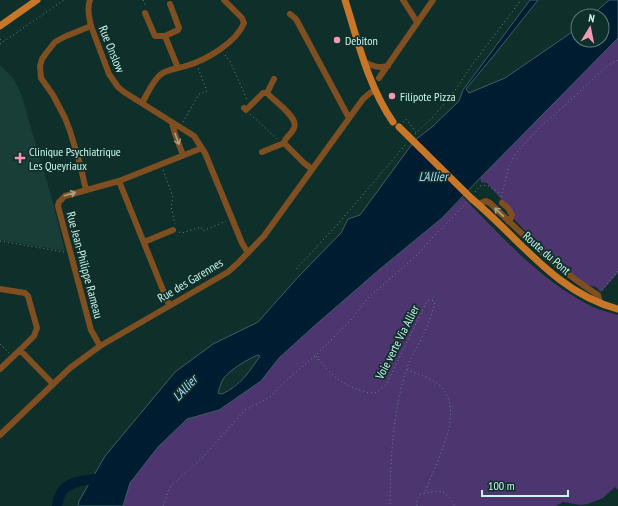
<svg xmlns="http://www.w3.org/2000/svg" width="618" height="506" font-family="'PT Sans Narrow',sans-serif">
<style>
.built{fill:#193d37}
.green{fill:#4d3570}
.water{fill:#001c30;stroke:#3d5e69;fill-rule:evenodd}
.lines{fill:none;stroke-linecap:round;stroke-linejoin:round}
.river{stroke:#001c30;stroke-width:10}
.path{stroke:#628880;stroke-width:1;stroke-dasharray:1 3;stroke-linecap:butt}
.minor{stroke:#7f4e21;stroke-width:6}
.major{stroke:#c87728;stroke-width:7}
.major-bridge{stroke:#c87728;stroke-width:7}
.oneway{stroke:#a4a287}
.poi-dot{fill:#f19ab4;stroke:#0f2f2a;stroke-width:1.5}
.labels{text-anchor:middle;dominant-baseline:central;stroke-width:3.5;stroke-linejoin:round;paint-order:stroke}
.poi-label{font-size:12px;fill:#caf7ed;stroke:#0f2f2a;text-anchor:start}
.street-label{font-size:12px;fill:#caf7ed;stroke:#0f2f2a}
.water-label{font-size:13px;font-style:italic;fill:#abd9fb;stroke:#0f2f2a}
</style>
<rect width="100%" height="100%" fill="#0f2f2a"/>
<!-- built -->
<path class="built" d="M0 65 13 78 21 94 51 195 65 251 0 240Z"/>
<!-- green -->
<path class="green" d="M618 23V273L601 292 596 287 584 284 545 252 510 215 502 204 501 199 487 183 481 182 480 175Z
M463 197C501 236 539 279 589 305 598 310 609 312 618 315V490L615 487 603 498 588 504 581 505 563 502 556 506H123L130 483 158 447 187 419 219 410 261 381 279 358 313 327 380 269 442 218Z"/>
<!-- water -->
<path class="water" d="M530 0H538L495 54 466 89 469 93 505 78 578 28V40H602V16H591L609 0H618V38L484 174 442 218 380 269 313 327 279 358 261 381 219 410 187 419 158 447 130 483 123 506H78L79 501 105 456 175 372 213 344 258 322 299 276 341 233 348 219 360 215 415 140 432 127 459 101 463 90ZM258 355 260 356C249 372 241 385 222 394L218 393C219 389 221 384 222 381 227 371 248 359 258 355Z"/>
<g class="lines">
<!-- river -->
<path class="river" d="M57 506C60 479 82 481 104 478"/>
<!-- path -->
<path class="path" d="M143 0 146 7
M0 39 2 42
M0 44 64 0
M225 55 230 61 247 100
M250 114 277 139
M183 122 199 94 207 91 198 68
M403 122 406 119 416 132
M415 134 434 116 456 89 472 65 521 0
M163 170 173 197 171 207 175 224
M475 192 480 186 487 185 501 194
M501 197 509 166 516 153 543 124 562 108 607 66 618 60
M179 232 182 233 201 227 203 231 226 221
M0 241 64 252
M296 269 337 225 407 143
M602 290 618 271
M0 344 9 353
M316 356C329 373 341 385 363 391 365 392 369 393 372 393 378 393 383 387 387 383L427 301 431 300 434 301 435 303C432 312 430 321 426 329 420 343 411 356 406 370 393 412 390 462 390 506
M407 370C417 374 429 377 438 384 469 409 434 464 425 493
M163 506 170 487 203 457 245 410 270 397 282 384 316 355 350 321 368 298 417 255 434 236 451 219 467 202
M417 506V499L421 494C439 490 445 488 455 506"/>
<!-- minor -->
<path class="minor" d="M90 0C87 8 89 17 91 26L109 74 118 87 124 92 194 136 205 153 242 243 248 253
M403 0 417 22
M145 13 155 36H165L178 68
M290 14 296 19 349 118
M165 36 178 30 179 28 170 4
M365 62C373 67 379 68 388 66
M379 78 433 0
M267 93 274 79
M142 103C147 95 152 82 160 75 167 69 177 69 186 66 206 60 236 43 244 23L242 18 224 0
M244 108 246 110 263 93H267L269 95C276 102 299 118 294 128 292 134 285 137 284 143L304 163 312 169
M172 123 175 134 183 155
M262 152 284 143
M119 181 169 305
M86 190 80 164 70 131 65 118 53 95 41 78 40 66 42 59 47 52 55 42 64 37 91 26
M502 203 508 208 512 215 509 222
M478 204 486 201 490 203C524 236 558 270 598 295L600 303
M144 242 173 230
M0 289 25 293 28 296 37 328 34 336 20 350 53 384
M100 346 91 330 58 206 59 202 65 196 119 181 202 148
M0 369 20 350
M0 435 70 368 100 346 228 272 238 263 264 236 363 99 370 93 372 92"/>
<!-- major -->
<path class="major" d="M345 0C358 41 368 86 393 122
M0 26 37 0
M472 199C519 238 556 293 618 309"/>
<!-- major-bridge -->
<path class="major-bridge" d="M399 127 472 199"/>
</g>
<!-- one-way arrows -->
<defs><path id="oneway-shaft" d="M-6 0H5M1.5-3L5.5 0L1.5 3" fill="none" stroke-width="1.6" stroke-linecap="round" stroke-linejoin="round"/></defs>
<g class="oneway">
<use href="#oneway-shaft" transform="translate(177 139) rotate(70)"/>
<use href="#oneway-shaft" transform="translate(70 194) rotate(-16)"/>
<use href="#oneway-shaft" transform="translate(499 212) rotate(-137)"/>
</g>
<!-- markers -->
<g class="poi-dot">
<circle cx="337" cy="40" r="4"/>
<circle cx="392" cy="96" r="4"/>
<path d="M18 152h4v4h4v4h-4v4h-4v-4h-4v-4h4z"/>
</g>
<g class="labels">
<!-- poi labels -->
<g class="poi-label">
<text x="345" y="40">Debiton</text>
<text x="400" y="96">Filipote Pizza</text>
<text x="29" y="151">Clinique Psychiatrique<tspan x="29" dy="14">Les Queyriaux</tspan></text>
</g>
<!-- street labels -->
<g class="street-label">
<text transform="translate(112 49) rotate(68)">Rue Onslow</text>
<text transform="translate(547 253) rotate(41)">Route du Pont</text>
<text transform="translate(85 265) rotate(75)">Rue Jean-Philippe Rameau</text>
<text transform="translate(190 280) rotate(-31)">Rue des Garennes</text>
<text transform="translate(397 342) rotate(-63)">Voie verte Via Allier</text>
</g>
<!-- water labels -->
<g class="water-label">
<text x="433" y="176">L'Allier</text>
<text transform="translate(185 388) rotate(-47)">L'Allier</text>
</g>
</g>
<!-- north arrow -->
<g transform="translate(590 28) rotate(10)"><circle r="19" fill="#0f2f2a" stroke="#5a7f78"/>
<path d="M0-3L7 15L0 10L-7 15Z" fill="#f19ab4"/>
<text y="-6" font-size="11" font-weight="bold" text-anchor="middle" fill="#caf7ed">N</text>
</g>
<!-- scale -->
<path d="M482 490v6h86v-6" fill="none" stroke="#caf7ed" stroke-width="2"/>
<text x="488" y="490" font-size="12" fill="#caf7ed" stroke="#0f2f2a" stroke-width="3" paint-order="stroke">100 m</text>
</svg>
